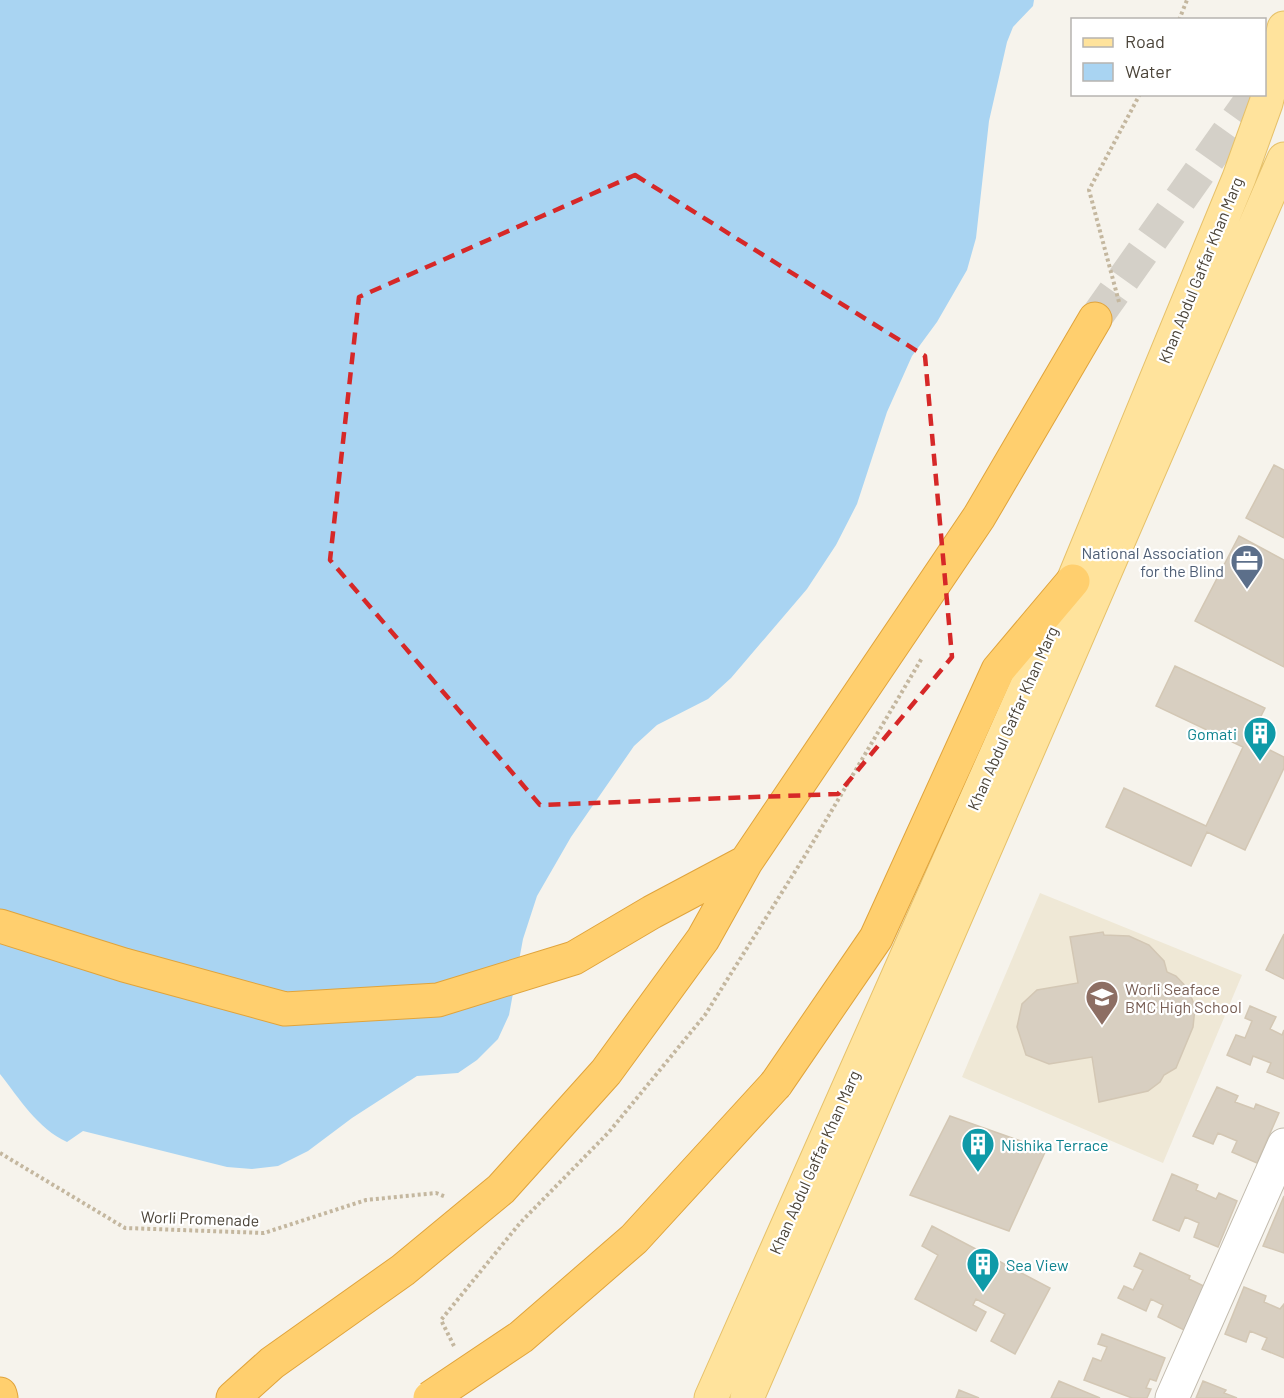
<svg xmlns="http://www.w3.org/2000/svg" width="1284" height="1398" font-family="Barlow,sans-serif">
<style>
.education{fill:#efe8d6}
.water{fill:#a9d4f2}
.building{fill:#d8cfc1;stroke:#d3c7b4;stroke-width:1.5}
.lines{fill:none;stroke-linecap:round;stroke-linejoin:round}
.highway-tunnel{stroke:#d4d0c8;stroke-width:33;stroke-dasharray:33 16;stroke-linecap:butt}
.minor-casing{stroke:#c2bbae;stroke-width:35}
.major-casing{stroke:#e6c16a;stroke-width:35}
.highway-casing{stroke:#e0a43c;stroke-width:35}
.path{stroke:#c4b79f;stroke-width:4;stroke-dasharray:3 3;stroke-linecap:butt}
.minor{stroke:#fff;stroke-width:33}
.major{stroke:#ffe39c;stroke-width:33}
.highway{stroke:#ffcf6e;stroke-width:33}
.highway-bridge-casing{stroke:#e0a43c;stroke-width:35;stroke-linecap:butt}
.highway-bridge{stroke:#ffcf6e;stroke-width:33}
.marked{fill:none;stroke:#d62828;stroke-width:4.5;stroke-dasharray:12 8;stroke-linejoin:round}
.labels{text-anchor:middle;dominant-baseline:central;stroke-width:4.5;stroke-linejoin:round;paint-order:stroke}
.street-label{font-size:16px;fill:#4b4439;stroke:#fff}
.service-label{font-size:16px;fill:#4e5e75;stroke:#fff;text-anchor:end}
.culture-label{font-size:16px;fill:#0d838f;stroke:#fff;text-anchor:start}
.education-label{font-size:16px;fill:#785e54;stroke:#fff;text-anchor:start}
</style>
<rect width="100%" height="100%" fill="#f6f3ec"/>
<!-- education -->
<path class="education" d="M1040 893 1242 975 1163 1163 962 1077Z"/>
<!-- water -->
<path class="water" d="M0 0H1034L1033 6 1013 27 1007 42 989 121 976 238 967 270 937 322 912 356 887 412 857 504 836 545 807 589 731 678 708 699 657 725 634 746 571 837 537 896 523 939 509 1015 498 1039 477 1060 458 1073 417 1076 352 1118 308 1151 278 1166 252 1169 227 1167 83 1131 67 1142C38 1129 19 1098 0 1074Z"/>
<!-- building -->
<path class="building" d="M1274 465 1284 470V538L1246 518Z
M1239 536 1284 560V667L1195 621Z
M1175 666 1265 708 1249 740 1284 757V768L1245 850 1207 832 1191 866 1106 827 1124 788 1206 826 1243 747 1156 706Z
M1103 932 1104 935 1129 936 1149 945 1164 961 1167 972 1176 976 1189 990 1195 1008 1193 1027 1176 1068 1164 1075 1160 1082 1148 1091 1099 1102 1092 1057 1049 1064 1026 1055 1017 1027 1022 1004 1037 990 1078 983 1070 937Z
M1284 934V979L1266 970Z
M1250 1006 1276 1017 1270 1029 1282 1035 1284 1030V1079L1267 1072 1271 1063 1253 1056 1250 1065 1227 1055 1236 1035 1245 1038 1252 1021 1245 1018Z
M1217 1087 1238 1096 1235 1102 1254 1109 1256 1104 1279 1113 1257 1163 1232 1152 1237 1141 1218 1133 1213 1144 1193 1136Z
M950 1116 1046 1150 1009 1231 910 1195Z
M1172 1174 1198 1185 1196 1190 1216 1199 1219 1193 1237 1201 1218 1247 1194 1237 1199 1223 1185 1217 1179 1231 1153 1220Z
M1284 1196V1253L1263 1246Z
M932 1226 1050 1288 1015 1354 991 1341 1005 1314 976 1299 973 1305 986 1312 976 1331 915 1299 938 1255 922 1246Z
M1140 1253 1190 1276 1189 1279 1206 1287 1186 1331 1158 1317 1163 1305 1151 1299 1146 1311 1118 1298 1124 1286 1133 1290 1143 1270 1134 1266Z
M1244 1287 1266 1296 1264 1302 1280 1309 1284 1304V1358L1262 1349 1267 1338 1250 1331 1246 1342 1225 1334Z
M1102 1334 1165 1358 1156 1381 1150 1379 1146 1388 1151 1389 1147 1398H1132L1084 1380 1093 1358 1101 1361 1107 1347 1098 1344Z
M1059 1381 1100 1398H1051Z
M1203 1381 1226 1390 1224 1393 1237 1398H1196Z
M959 1390 979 1398H956Z"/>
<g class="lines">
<!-- highway-tunnel -->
<path class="highway-tunnel" d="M1095 319 1255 94"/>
<defs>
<path id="minor" d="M1172 1398 1284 1145"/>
<path id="major" d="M711 1398 1073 581 1239 178 1266 103 1284 28
M747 1398 1284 159"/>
<path id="highway" d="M0 926 124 965 285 1009 438 1000 574 958 652 912 746 862
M776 1084 876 938 998 670 1073 581
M0 1394 1 1398
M233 1398 272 1363 403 1270 501 1189 606 1072 703 939 746 862 979 517 1095 319"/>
</defs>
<!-- minor casing -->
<use href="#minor" class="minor-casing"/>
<!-- major casing -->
<use href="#major" class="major-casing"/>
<!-- highway casing -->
<use href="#highway" class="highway-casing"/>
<!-- path -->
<path class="path" d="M1179 20 1187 0
M1119 302 1089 190 1140 94
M0 1153 125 1228 264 1233 366 1200 436 1193 446 1197
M454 1346 441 1320 520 1223 609 1132 705 1015 806 854 922 658"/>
<!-- minor -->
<use href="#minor" class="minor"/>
<!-- major -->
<use href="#major" class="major"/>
<!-- highway -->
<use href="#highway" class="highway"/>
<defs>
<path id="highway-bridge" d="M430 1398 521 1337 634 1239 776 1084"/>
</defs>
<!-- highway-bridge casing -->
<use href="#highway-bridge" class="highway-bridge-casing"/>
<!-- highway-bridge -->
<use href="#highway-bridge" class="highway-bridge"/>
</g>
<!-- marked area -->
<path class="marked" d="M635 175 925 356 952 657 838 794 540 805 330 560 359 297Z"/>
<!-- icons -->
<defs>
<symbol id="office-pin" viewBox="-11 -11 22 30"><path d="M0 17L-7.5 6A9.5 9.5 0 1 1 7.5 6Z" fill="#5c6f8a" stroke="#fff"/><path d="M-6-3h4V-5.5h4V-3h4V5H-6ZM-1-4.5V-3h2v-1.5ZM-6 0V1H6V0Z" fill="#fff"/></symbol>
<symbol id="building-pin" viewBox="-11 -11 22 30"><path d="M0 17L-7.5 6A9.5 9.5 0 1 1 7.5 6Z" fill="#0f9aa8" stroke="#fff"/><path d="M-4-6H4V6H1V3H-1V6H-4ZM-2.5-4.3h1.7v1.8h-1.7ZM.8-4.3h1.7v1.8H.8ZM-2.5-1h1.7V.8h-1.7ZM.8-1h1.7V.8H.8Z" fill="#fff"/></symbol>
<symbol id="school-pin" viewBox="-11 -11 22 30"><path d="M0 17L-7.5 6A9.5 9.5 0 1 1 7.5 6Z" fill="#8d6e63" stroke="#fff"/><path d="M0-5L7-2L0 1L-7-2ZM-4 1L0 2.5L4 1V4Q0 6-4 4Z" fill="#fff"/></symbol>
</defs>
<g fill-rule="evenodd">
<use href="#office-pin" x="1228" y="542" width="38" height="52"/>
<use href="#building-pin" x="1241" y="714" width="38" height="52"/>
<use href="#school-pin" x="1083" y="978" width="38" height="52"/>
<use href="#building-pin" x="959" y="1125" width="38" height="52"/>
<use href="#building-pin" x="964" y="1245" width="38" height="52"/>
</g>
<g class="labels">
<!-- street labels -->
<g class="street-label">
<text transform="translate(1200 270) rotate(-68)">Khan Abdul Gaffar Khan Marg</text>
<text transform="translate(1012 718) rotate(-66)">Khan Abdul Gaffar Khan Marg</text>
<text transform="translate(814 1162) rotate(-66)">Khan Abdul Gaffar Khan Marg</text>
<text transform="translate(200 1218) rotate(2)">Worli Promenade</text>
</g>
<!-- service labels -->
<g class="service-label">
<text x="1224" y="552">National Association<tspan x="1224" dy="18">for the Blind</tspan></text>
</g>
<!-- culture labels -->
<g class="culture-label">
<text x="1237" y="733" text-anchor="end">Gomati</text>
<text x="1001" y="1144">Nishika Terrace</text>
<text x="1006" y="1264">Sea View</text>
</g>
<!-- education labels -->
<g class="education-label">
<text x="1125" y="988">Worli Seaface<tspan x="1125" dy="18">BMC High School</tspan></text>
</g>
</g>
<!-- legend -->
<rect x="1071" y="18" width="195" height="78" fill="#ffffff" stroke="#b7b4b0" stroke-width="1.5"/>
<rect x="1083" y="38" width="30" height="9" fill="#ffe39c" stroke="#b7b4b0" stroke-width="1.5"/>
<text x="1125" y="48" font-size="18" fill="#4b4439">Road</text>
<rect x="1083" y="63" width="30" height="18" fill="#a9d4f2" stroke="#b7b4b0" stroke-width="1.5"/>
<text x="1125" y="78" font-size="18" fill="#4b4439">Water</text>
</svg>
